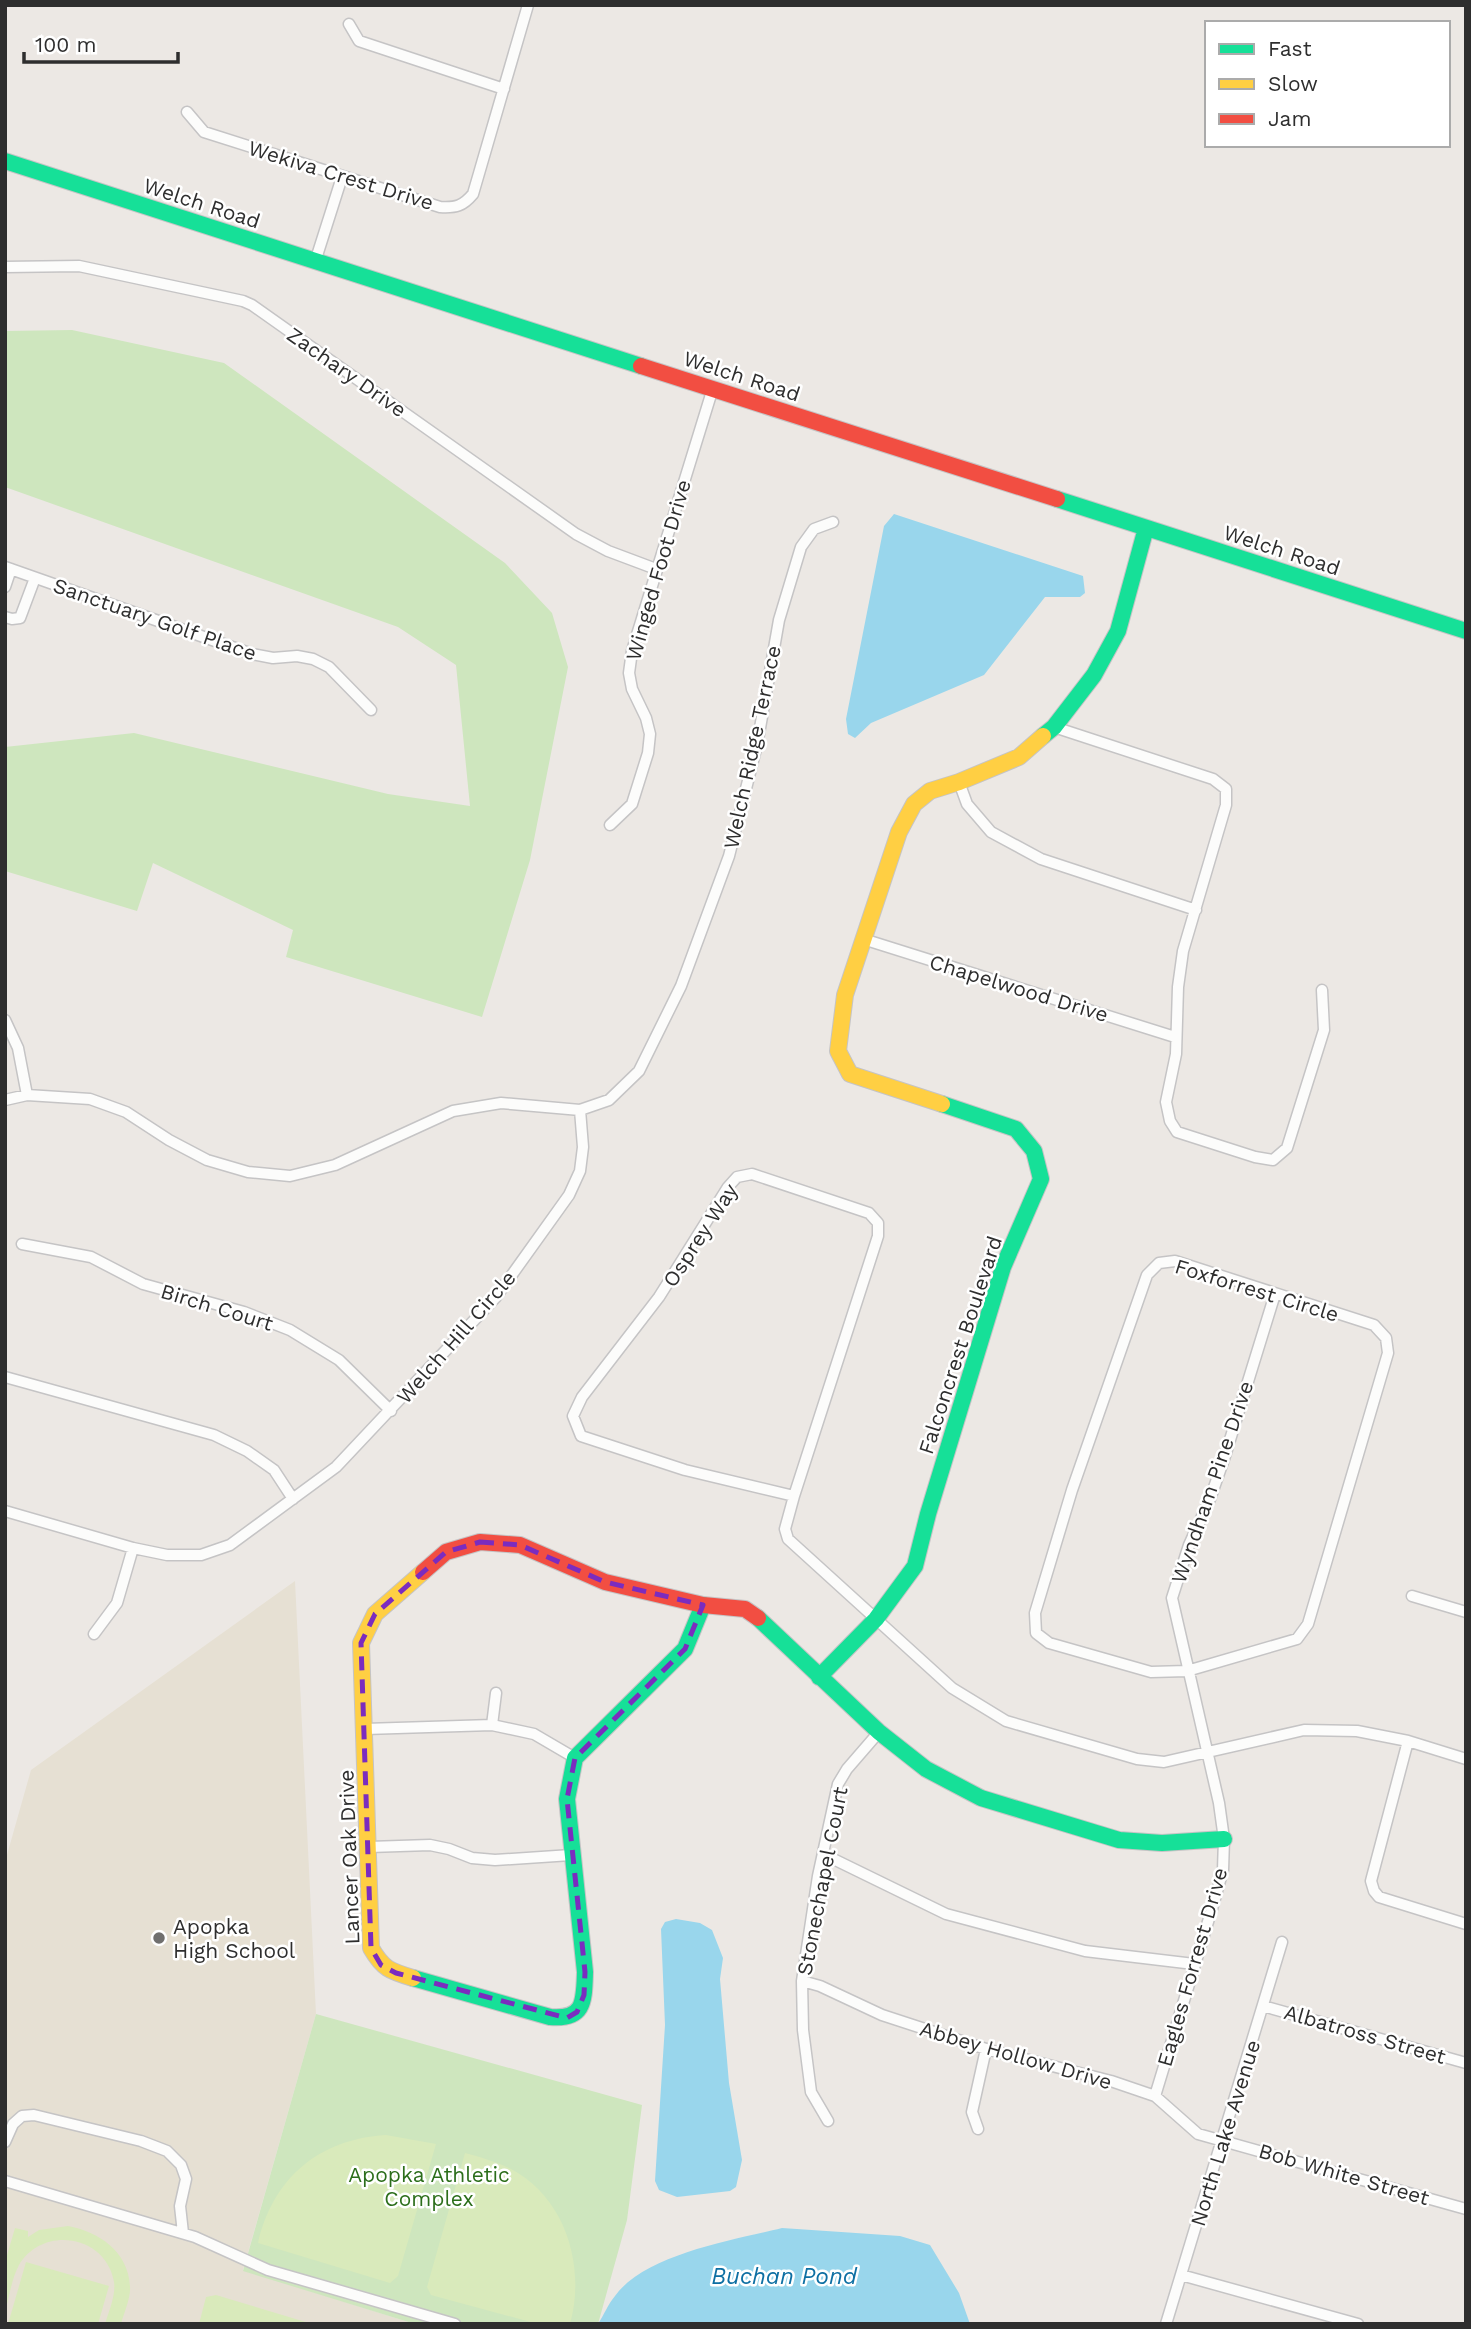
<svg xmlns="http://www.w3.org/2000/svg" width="1471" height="2329" font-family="'Work Sans',sans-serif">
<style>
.education{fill:#e6e0d3}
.green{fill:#cee6be}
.pitch{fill:#d9eabb}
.water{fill:#99d6ec}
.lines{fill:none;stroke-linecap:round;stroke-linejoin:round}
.street-casing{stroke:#c5c4c5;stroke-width:13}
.fast-casing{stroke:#c5c4c5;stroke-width:18}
.slow-casing{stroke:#c5c4c5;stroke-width:18}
.jam-casing{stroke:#c5c4c5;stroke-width:18}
.street{stroke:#fcfcfb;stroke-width:10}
.fast{stroke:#16e098;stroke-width:16}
.slow{stroke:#ffcf43;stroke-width:16}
.jam{stroke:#f24e42;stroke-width:16}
.marked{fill:none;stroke:#7b2cbf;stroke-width:5;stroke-dasharray:14 9;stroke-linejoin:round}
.poi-dot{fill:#706f6e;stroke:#fff;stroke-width:2.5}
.labels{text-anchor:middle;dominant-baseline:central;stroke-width:5;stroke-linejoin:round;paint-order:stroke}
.street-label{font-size:21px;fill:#2e2e2e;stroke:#fff}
.poi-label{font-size:21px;fill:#2e2e2e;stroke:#fff;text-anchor:start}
.park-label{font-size:21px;fill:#2c6e1b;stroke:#fff}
.water-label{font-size:23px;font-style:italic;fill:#0d6fa3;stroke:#fff}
</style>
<rect width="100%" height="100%" fill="#ece8e4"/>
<!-- education -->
<path class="education" d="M295 1581 316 2014 243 2270 415 2324H5V1862L31 1770Z"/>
<!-- green -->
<path class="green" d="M72 330 224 363 505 563 552 613 568 667 530 860 482 1017 286 957 293 930 153 863 137 911 5 871V747L134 733 388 794 470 806 456 665 398 627 5 487V331Z
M316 2014 642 2105 627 2220 598 2324H415L243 2271Z"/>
<!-- pitch -->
<path class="pitch" d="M386 2135 436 2144 398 2276 390 2283 258 2243C273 2178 319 2139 386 2135Z
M465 2153C480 2157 497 2162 511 2169 566 2198 586 2267 570 2324H538L431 2295 427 2287Z
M68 2226C99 2232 128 2251 130 2286 131 2298 124 2312 121 2324H105C109 2311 116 2295 114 2282 106 2235 43 2225 19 2265 12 2278 9 2297 5 2312V2262L15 2228 28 2231V2237L39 2230Z
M26 2262 109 2286 98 2324H8Z
M216 2295 309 2323 308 2324H199L206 2297Z"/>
<!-- water -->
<path class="water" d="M894 514 1083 576 1085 593 1080 597H1045L984 675 871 723 855 738 848 734 846 719 884 526Z
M676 1919 700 1923 712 1930 723 1958 720 1979 729 2083 742 2160 736 2187 730 2191 677 2197 659 2190 655 2181 665 2025 661 1929 665 1922Z
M782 2228 900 2236 930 2245 959 2293 970 2324H598C604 2315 608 2304 615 2296 645 2254 734 2240 782 2228Z"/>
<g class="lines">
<defs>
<path id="street" d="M349 24 359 41 504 89
M187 112 204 132 440 207C456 208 463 206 473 194L528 5
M315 262 342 177
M5 267 79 266 243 301 252 305 576 534 608 551 656 569
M5 567 252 654 273 658 297 656 313 659 329 667 371 710
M5 587 11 569
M5 617 12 619 20 618 35 578
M1054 727 1213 779 1226 789V805L1183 951 1178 987 1176 1054 1166 1102 1170 1121 1177 1132 1255 1157 1273 1160 1287 1148 1324 1030 1322 990
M959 782 967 804 991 832 1041 859 1196 910
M610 825 632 804 648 753 650 734 646 718 632 689 629 673 632 651 713 388
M863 939 1175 1037
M5 1020 18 1048 27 1095
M5 1100 27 1095 90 1099 126 1112 169 1140 207 1160 248 1172 290 1176 335 1165 453 1111 501 1103 580 1110 583 1147 580 1171 569 1195 496 1297 336 1467 230 1545 201 1555H167L133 1548 5 1511
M580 1110 609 1100 639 1071 681 986 729 856 757 745 779 620 801 547 814 529 833 522
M22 1244 91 1257 143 1284 244 1312 290 1330 339 1360 391 1411
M1175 1261 1374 1325 1386 1338 1388 1353 1308 1624 1297 1639 1187 1671 1151 1672 1049 1643 1036 1633 1035 1613 1072 1490 1147 1275 1159 1263Z
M5 1377 214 1435 247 1451 274 1470 293 1499
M794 1496 685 1470 581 1436 573 1416 582 1397 659 1297 728 1187 737 1177 752 1174 869 1213 878 1223V1236L794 1496 785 1529 788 1539 952 1688 1006 1721 1137 1759 1164 1762 1304 1730 1357 1731 1408 1741 1466 1759
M1412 1596 1466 1612
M94 1634 117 1603 133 1548
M492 1725 496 1693
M365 1729 492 1725 534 1734 575 1758
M1408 1741 1371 1881 1374 1891 1379 1897 1466 1924
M369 1847 430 1845 449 1849 472 1858 495 1860 571 1855
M823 1854 946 1914 1085 1951 1194 1964
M802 1981 820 1986 882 2015 986 2049 1111 2081 1155 2096 1198 2134 1466 2209
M1263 2006 1466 2063
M1155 2096 1214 1902 1223 1870 1224 1839 1219 1803 1172 1598 1189 1545 1210 1499 1225 1456 1275 1294
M828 2121 811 2092 803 2030 802 1981 818 1876 838 1784 847 1769 879 1732
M978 2129 972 2112 986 2049
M5 2142 13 2124 22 2116 34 2115 141 2141 167 2151 181 2165 186 2179 180 2206 183 2233
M5 2181 195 2237 268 2270 455 2324
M1181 2275 1358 2324
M1166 2324 1282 1942"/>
<path id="fast" d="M5 161 641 366
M1057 499 1466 631
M1043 736 1054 727 1094 675 1118 631 1146 528
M758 1618 879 1732 926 1769 981 1798 1119 1840 1162 1843 1224 1839
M819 1677 876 1619 915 1566 928 1514 1003 1267 1041 1179 1034 1151 1016 1129 942 1104
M413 1978 550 2017C585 2020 584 2001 585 1972L567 1799 575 1758 685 1649 703 1605"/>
<path id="slow" d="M942 1104 850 1074 838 1051 845 995 899 832 914 804 930 791 959 782 1019 757 1043 736
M413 1978C390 1971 383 1969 371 1948L361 1643 375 1614 423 1572"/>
<path id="jam" d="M641 366 1057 499
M423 1572 446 1552 480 1542 520 1545 605 1582 703 1605 745 1609 758 1618"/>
</defs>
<!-- street casing -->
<use href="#street" class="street-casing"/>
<!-- fast casing -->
<use href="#fast" class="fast-casing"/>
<!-- slow casing -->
<use href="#slow" class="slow-casing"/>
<!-- jam casing -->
<use href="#jam" class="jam-casing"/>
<!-- street -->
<use href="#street" class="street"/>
<!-- fast -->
<use href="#fast" class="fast"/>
<!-- slow -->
<use href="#slow" class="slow"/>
<!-- jam -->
<use href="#jam" class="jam"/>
</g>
<!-- marked area -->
<path class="marked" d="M480 1542 520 1545 605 1582 703 1605 685 1649 575 1758 567 1799 585 1972 584 1995 577 2012 567 2018 396 1973 381 1965 371 1948 361 1643 375 1614 446 1552Z"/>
<!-- markers -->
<circle class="poi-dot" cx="159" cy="1938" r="7"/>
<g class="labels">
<!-- street labels -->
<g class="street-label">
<text transform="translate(341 175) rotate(17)">Wekiva Crest Drive</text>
<text transform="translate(202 203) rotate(18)">Welch Road</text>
<text transform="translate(347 372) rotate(35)">Zachary Drive</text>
<text transform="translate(742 376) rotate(18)">Welch Road</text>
<text transform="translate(1282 550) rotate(18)">Welch Road</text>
<text transform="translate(658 570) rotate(-74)">Winged Foot Drive</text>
<text transform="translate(155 619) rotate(19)">Sanctuary Golf Place</text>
<text transform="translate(752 747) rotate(-78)">Welch Ridge Terrace</text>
<text transform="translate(1019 988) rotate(17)">Chapelwood Drive</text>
<text transform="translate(700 1235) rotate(-57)">Osprey Way</text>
<text transform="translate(1257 1290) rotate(17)">Foxforrest Circle</text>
<text transform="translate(217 1307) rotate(17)">Birch Court</text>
<text transform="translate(456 1337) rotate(-49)">Welch Hill Circle</text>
<text transform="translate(960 1345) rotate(-72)">Falconcrest Boulevard</text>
<text transform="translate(1212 1482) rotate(-71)">Wyndham Pine Drive</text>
<text transform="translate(349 1857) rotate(-92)">Lancer Oak Drive</text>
<text transform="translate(822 1881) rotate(-79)">Stonechapel Court</text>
<text transform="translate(1192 1967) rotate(-74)">Eagles Forrest Drive</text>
<text transform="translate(1365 2034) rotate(16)">Albatross Street</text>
<text transform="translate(1016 2055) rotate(16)">Abbey Hollow Drive</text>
<text transform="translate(1225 2133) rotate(-73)">North Lake Avenue</text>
<text transform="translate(1344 2174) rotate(16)">Bob White Street</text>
</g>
<!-- poi labels -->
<g class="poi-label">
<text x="173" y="1926">Apopka<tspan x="173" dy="24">High School</tspan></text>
</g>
<!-- park labels -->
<g class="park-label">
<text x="429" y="2174">Apopka Athletic<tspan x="429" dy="24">Complex</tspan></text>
</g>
<!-- water labels -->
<g class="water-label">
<text x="784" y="2276">Buchan Pond</text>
</g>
</g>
<!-- border -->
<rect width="1471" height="2329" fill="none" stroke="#2e2e2e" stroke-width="14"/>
<!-- legend -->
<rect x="1205" y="21" width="245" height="126" fill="#ffffff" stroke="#ababab" stroke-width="2"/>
<rect x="1219" y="44" width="35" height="10" fill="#16e098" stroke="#ababab" stroke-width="2"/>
<text x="1268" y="56" font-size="21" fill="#2e2e2e">Fast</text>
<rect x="1219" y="79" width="35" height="10" fill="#ffcf43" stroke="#ababab" stroke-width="2"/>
<text x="1268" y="91" font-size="21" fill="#2e2e2e">Slow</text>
<rect x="1219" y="114" width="35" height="10" fill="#f24e42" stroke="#ababab" stroke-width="2"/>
<text x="1268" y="126" font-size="21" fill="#2e2e2e">Jam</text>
<!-- scale -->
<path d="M24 52v10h154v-10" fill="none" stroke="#2e2e2e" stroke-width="3.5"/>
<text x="35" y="52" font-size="21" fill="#2e2e2e" stroke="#ffffff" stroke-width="5" paint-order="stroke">100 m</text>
</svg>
